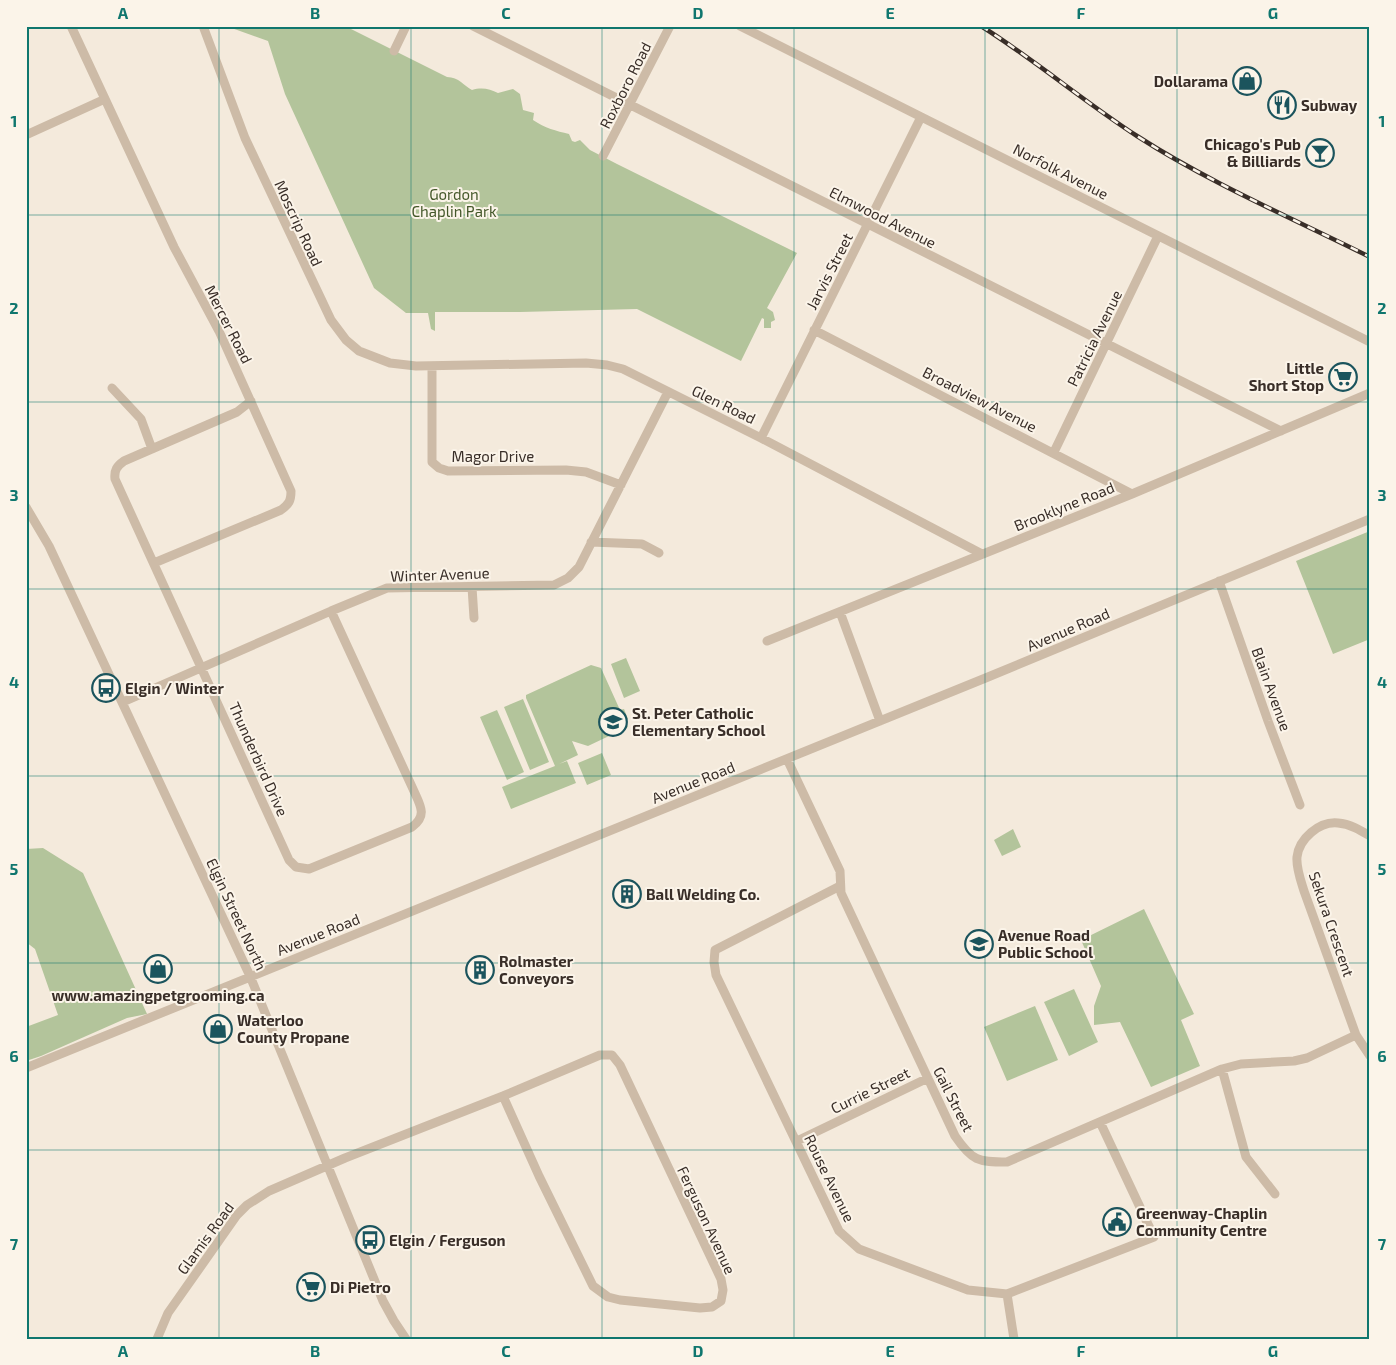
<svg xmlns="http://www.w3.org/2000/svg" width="1396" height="1365" font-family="'Exo 2',sans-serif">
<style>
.green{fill:#b3c49b}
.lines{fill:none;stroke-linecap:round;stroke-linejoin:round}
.minor{stroke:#cdbba7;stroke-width:9}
.rail-casing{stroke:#392e28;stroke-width:4.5}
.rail{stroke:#fbf4e9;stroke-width:2.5;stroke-dasharray:8;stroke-linecap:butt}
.grid{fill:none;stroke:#0f766e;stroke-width:1;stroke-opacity:0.55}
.labels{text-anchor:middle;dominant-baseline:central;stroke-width:4;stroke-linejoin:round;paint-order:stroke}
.poi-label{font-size:15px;font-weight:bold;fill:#392e28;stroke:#fbf4e9;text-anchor:start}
.street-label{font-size:15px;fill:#392e28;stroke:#fbf4e9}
.park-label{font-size:15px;fill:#44582a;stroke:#fbf4e9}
.neatline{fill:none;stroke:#0f766e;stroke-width:2}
.grid-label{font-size:16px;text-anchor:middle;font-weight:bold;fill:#0f766e}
</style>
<rect width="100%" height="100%" fill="#f4eadc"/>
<!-- green -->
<path class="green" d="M226 26H345L447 77C459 77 464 86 472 90 482 87 490 89 498 93L513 89 520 94 523 110 534 113 533 120C545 128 556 131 569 134L572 141 575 142 580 140 590 150 617 164 797 253 767 308 773 312 775 320 771 322V328H764V319L762 318 741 361 637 309 520 312H435V331L431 329 428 313H406L374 288 285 94 268 41Z
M1370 531V639L1333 654 1296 561Z
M626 658 640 691 624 698 611 664Z
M591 665 601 668 620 710 624 709 628 719 625 720 628 727 588 746 572 741 578 755 559 764 567 761 576 783 511 809 502 787 555 766 526 698V695Z
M523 699 549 762 530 770 504 707Z
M497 710 524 772 507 780 480 717Z
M602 753 611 775 587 785 578 763Z
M1013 829 1021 847 1002 856 994 840Z
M43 848 83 873 147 1014 127 1018 41 1056 26 1061V1027L58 1015 35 949 26 942V849Z
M1144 909 1194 1014 1181 1020 1200 1066 1151 1087 1120 1022 1094 1025V1006L1101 986 1081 940Z
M1074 989 1098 1042 1069 1056 1044 1002Z
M1035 1006 1058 1060 1007 1081 984 1027Z"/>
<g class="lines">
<!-- minor -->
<path class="minor" d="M71 26 174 247 219 331 291 491C291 501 289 504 281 510L154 563
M203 26 245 138 331 320 346 340 359 351 390 363 416 366 586 363 607 365 623 369 761 438 982 554
M473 26 1281 431
M740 26 1370 342
M394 51 406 26
M26 135 105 99
M603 156 670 26
M814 330 1132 494
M432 366V462L439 468 448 471 566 470 586 472 621 485
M112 388 141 419 152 449
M251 401 237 412 124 461C117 466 114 470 115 479L289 860 296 867 309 869 412 827C428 815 420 805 413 789L331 611
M761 438 921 117
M1054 452 1158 236
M26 507 49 546 250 976 383 1301 394 1321 406 1339
M591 542 642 544 659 553
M1219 581 1268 721 1300 805
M472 587 474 618
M840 612 880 721
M767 641 1132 494 1370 393
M123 702 331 611 387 588 554 585 568 578 579 567 668 392
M787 759 840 871 841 893 955 1136C972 1161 978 1162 1007 1162L1222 1069 1241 1064 1294 1061 1307 1058 1356 1035
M1370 836C1360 830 1350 824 1338 823 1319 821 1299 839 1297 857 1296 868 1301 881 1304 891L1356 1035 1370 1056
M840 886 715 950 714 962 716 975 839 1231 859 1249 968 1290 1007 1294 1154 1237 1100 1122
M26 1068 988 677 1370 519
M1222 1069 1246 1157 1275 1194
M797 1141 928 1078
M1007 1294 1014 1339
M157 1339 168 1313 237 1215 247 1205 269 1191 345 1158 503 1096 600 1055H612L620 1065 721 1279 723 1290 721 1301 712 1307 700 1308 620 1300 608 1297 593 1286 539 1176 503 1096"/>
<defs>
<path id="rail" d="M981 26C1035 60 1083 101 1137 136 1210 183 1292 218 1370 257"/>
</defs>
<!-- rail casing -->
<use href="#rail" class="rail-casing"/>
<!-- rail -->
<use href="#rail" class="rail"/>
</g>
<!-- grid -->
<path class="grid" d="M219 26V1339M411 26V1339M602 26V1339M794 26V1339M985 26V1339M1177 26V1339M26 215H1370M26 402H1370M26 589H1370M26 776H1370M26 963H1370M26 1150H1370"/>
<!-- icons -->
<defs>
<symbol id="shop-ring" viewBox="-11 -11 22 22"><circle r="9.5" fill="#fbf4e9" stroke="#1b545d" stroke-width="1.5"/><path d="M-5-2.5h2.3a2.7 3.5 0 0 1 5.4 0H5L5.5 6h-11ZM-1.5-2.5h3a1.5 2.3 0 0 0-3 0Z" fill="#1b545d"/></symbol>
<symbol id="restaurant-ring" viewBox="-11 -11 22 22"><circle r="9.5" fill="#fbf4e9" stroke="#1b545d" stroke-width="1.5"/><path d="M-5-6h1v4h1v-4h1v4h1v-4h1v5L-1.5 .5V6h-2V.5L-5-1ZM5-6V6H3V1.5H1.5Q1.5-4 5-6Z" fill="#1b545d"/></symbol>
<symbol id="bar-ring" viewBox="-11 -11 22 22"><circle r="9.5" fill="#fbf4e9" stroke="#1b545d" stroke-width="1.5"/><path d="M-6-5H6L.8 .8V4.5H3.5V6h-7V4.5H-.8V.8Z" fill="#1b545d"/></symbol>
<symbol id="supermarket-ring" viewBox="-11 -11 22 22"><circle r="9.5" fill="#fbf4e9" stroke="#1b545d" stroke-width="1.5"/><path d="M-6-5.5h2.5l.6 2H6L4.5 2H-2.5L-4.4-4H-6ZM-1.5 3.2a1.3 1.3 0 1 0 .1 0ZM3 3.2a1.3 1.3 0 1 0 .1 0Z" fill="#1b545d"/></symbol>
<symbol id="bus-ring" viewBox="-11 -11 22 22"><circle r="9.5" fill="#fbf4e9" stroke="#1b545d" stroke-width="1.5"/><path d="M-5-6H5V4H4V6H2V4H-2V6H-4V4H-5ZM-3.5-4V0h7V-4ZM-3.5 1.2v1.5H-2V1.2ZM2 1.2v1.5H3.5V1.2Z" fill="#1b545d"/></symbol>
<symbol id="school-ring" viewBox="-11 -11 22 22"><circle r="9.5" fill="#fbf4e9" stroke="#1b545d" stroke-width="1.5"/><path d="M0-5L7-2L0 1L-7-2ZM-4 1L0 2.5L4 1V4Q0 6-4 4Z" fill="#1b545d"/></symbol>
<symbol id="building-ring" viewBox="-11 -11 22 22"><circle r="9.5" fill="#fbf4e9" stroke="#1b545d" stroke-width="1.5"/><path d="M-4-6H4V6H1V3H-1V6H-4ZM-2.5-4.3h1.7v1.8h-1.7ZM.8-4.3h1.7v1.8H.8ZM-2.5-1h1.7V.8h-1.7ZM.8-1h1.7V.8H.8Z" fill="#1b545d"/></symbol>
<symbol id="civic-ring" viewBox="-11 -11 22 22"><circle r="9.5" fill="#fbf4e9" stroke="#1b545d" stroke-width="1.5"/><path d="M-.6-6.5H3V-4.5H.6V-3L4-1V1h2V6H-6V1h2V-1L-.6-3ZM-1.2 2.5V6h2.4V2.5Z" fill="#1b545d"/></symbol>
</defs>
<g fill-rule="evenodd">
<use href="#shop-ring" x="1231" y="65" width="32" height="32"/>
<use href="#restaurant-ring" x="1266" y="89" width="32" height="32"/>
<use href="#bar-ring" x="1304" y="137" width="32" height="32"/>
<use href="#supermarket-ring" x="1327" y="361" width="32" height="32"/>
<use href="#bus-ring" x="90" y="672" width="32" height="32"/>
<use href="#school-ring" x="597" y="706" width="32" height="32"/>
<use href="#building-ring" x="611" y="878" width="32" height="32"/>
<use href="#school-ring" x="963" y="928" width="32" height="32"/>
<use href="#shop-ring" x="142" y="953" width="32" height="32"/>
<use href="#building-ring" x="464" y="954" width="32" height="32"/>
<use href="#shop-ring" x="202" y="1013" width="32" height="32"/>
<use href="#civic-ring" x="1101" y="1206" width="32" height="32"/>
<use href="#bus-ring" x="354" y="1224" width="32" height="32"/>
<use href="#supermarket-ring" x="295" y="1271" width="32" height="32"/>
</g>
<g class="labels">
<!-- poi labels -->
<g class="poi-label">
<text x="1228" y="81" text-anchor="end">Dollarama</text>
<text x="1301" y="105">Subway</text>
<text x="1301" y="144" text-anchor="end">Chicago's Pub<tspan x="1301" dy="17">&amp; Billiards</tspan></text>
<text x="1324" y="368" text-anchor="end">Little<tspan x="1324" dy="17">Short Stop</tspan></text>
<text x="125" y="688">Elgin / Winter</text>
<text x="632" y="713">St. Peter Catholic<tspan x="632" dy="17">Elementary School</tspan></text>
<text x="646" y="894">Ball Welding Co.</text>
<text x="998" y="935">Avenue Road<tspan x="998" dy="17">Public School</tspan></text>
<text x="499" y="961">Rolmaster<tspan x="499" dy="17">Conveyors</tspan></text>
<text x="158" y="995" text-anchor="middle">www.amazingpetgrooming.ca</text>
<text x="237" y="1020">Waterloo<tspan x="237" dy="17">County Propane</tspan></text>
<text x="1136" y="1213">Greenway-Chaplin<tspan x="1136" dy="17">Community Centre</tspan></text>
<text x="389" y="1240">Elgin / Ferguson</text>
<text x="330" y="1287">Di Pietro</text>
</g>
<!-- street labels -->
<g class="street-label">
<text transform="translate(625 85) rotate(-63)">Roxboro Road</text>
<text transform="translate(1061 171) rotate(27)">Norfolk Avenue</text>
<text transform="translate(883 217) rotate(27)">Elmwood Avenue</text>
<text transform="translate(299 223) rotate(65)">Moscrip Road</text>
<text transform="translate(829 271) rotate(-63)">Jarvis Street</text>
<text transform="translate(229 324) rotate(63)">Mercer Road</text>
<text transform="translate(1094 338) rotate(-64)">Patricia Avenue</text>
<text transform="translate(980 399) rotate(27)">Broadview Avenue</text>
<text transform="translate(724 404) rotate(26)">Glen Road</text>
<text x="493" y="456">Magor Drive</text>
<text transform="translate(1064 506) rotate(-22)">Brooklyne Road</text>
<text transform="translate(440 574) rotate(-2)">Winter Avenue</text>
<text transform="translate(1068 629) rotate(-23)">Avenue Road</text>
<text transform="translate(1272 689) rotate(70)">Blain Avenue</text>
<text transform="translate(259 759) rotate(66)">Thunderbird Drive</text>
<text transform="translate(693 782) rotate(-22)">Avenue Road</text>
<text transform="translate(237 914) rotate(65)">Elgin Street North</text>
<text transform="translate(1332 924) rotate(71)">Sekura Crescent</text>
<text transform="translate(318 934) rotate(-22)">Avenue Road</text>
<text transform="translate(870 1090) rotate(-26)">Currie Street</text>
<text transform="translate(954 1099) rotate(63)">Gail Street</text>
<text transform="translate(830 1178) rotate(64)">Rouse Avenue</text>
<text transform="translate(707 1220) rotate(65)">Ferguson Avenue</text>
<text transform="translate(205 1238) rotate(-54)">Glamis Road</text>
</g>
<!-- park labels -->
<g class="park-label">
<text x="454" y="194">Gordon<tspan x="454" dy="17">Chaplin Park</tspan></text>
</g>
</g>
<!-- border -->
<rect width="1396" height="1365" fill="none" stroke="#fbf4e9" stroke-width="55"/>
<rect x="28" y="28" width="1340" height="1310" class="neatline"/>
<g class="grid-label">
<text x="123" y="19">A</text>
<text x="315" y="19">B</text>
<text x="506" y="19">C</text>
<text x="698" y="19">D</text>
<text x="890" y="19">E</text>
<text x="1081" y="19">F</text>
<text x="1273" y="19">G</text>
<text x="14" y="127">1</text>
<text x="1382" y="127">1</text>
<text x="14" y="314">2</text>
<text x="1382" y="314">2</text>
<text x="14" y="501">3</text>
<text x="1382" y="501">3</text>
<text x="14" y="688">4</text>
<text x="1382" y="688">4</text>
<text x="14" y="875">5</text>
<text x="1382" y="875">5</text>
<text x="14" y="1062">6</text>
<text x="1382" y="1062">6</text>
<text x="14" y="1250">7</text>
<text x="1382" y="1250">7</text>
<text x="123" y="1357">A</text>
<text x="315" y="1357">B</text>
<text x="506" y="1357">C</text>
<text x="698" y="1357">D</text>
<text x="890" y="1357">E</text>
<text x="1081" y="1357">F</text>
<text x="1273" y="1357">G</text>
</g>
</svg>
